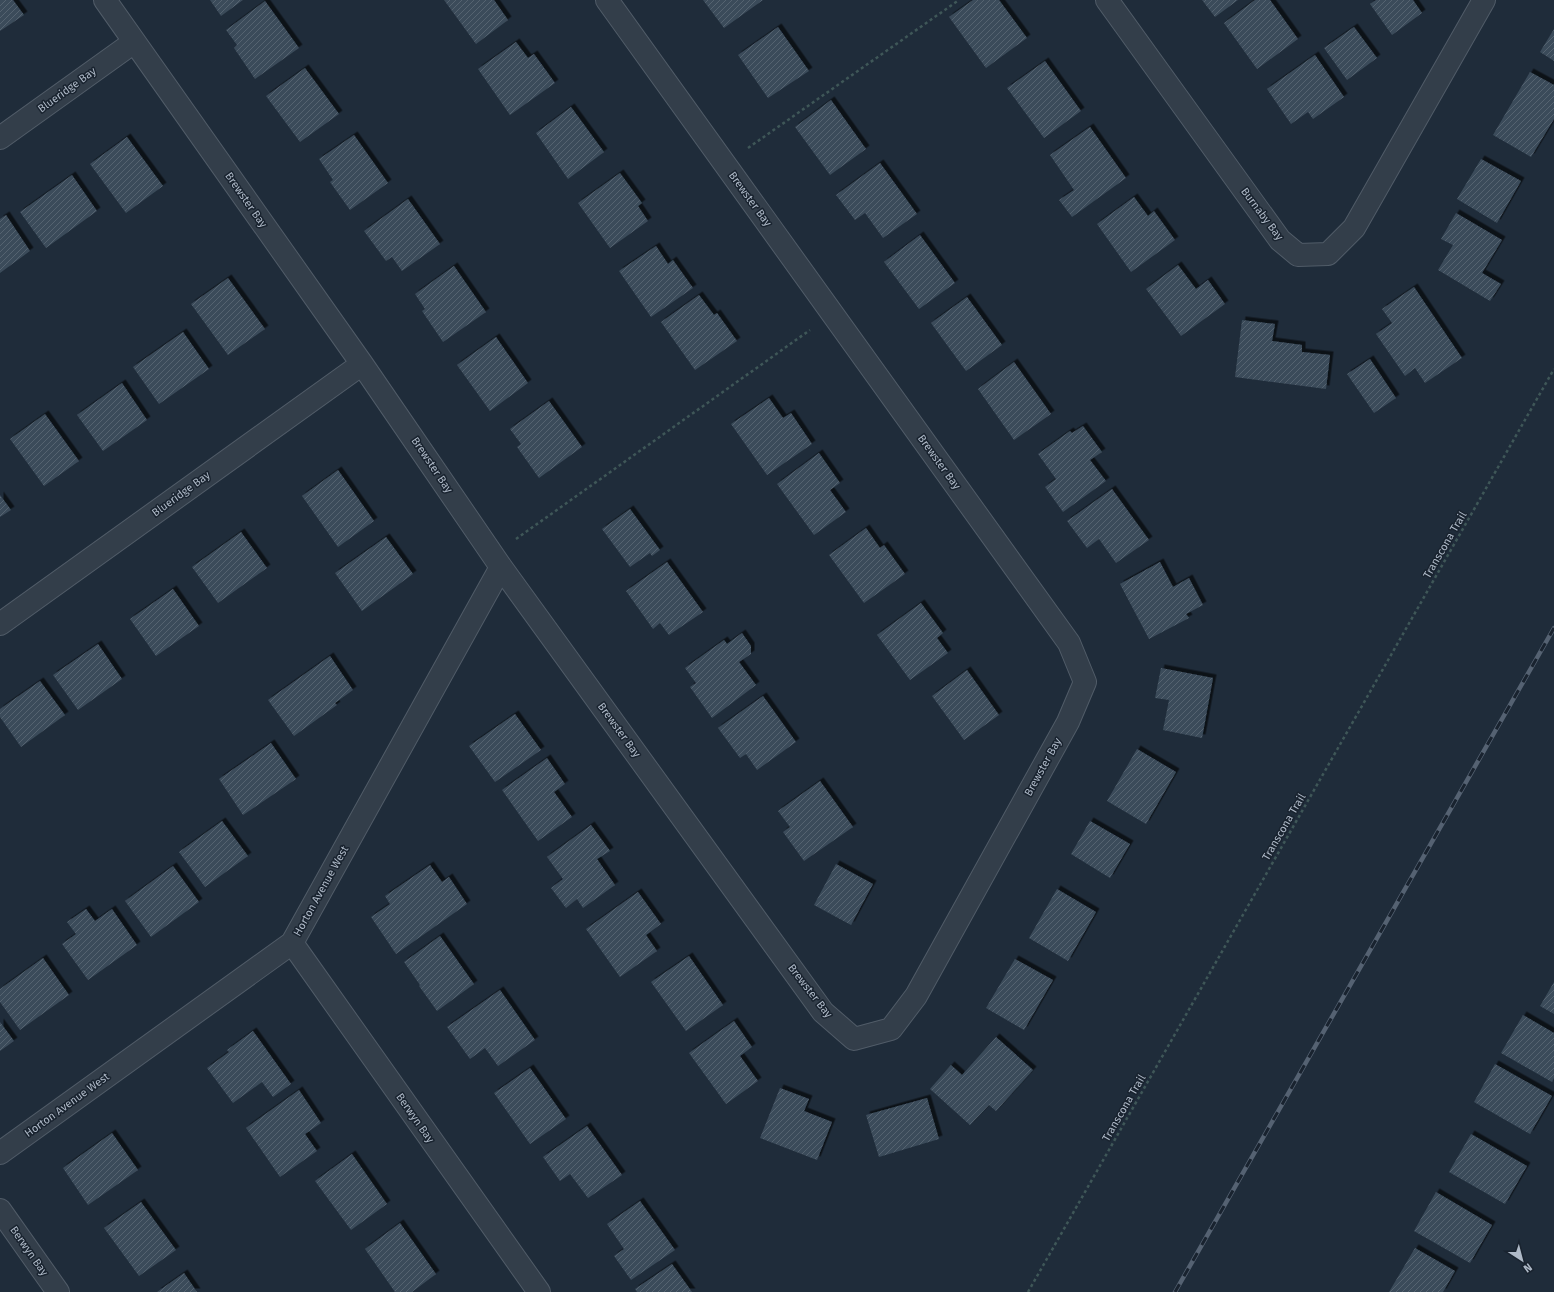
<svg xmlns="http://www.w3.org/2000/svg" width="1554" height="1292" font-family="'Fira Sans',sans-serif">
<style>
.building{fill:url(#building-hatch);filter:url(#shadow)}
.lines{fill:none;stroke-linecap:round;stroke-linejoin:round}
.street-casing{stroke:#515c68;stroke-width:24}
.path{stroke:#3f5758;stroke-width:2.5;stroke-dasharray:3 3;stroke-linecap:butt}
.street{stroke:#333e4a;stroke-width:22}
.rail-casing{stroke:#556272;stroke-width:4.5}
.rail{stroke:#19232f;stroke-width:3;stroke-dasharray:9;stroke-linecap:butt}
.labels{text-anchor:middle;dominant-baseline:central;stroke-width:3;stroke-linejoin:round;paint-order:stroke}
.street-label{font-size:11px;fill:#aeb9c7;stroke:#19232f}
</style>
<defs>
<pattern id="building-hatch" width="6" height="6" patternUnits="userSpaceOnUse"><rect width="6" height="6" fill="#3b4b5a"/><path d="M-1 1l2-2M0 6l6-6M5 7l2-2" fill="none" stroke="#556370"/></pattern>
<filter id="shadow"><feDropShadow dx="3.5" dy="-3.5" stdDeviation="0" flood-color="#0009"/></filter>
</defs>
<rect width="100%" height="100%" fill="#1f2c3a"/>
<!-- building -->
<path class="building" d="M0 0H13L24 15 0 31Z
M210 0H243L221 16Z
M444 0H494L508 20 476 44Z
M703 0H763L724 28Z
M973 0H999L1027 38 986 68 949 17Z
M1202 0H1238L1215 17Z
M1255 0H1270L1298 39 1257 69 1224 23Z
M1376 0H1413L1422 13 1392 35 1370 4Z
M265 1 299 48 255 79 234 48 237 45 226 30Z
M778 27 809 71 768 98 738 55Z
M1354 27 1377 58 1347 80 1324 48Z
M1554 29V61L1540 52Z
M516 42 528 58 534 54 555 83 510 115 478 69Z
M1315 55 1344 97 1313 119 1308 112 1291 124 1267 89Z
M1045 61 1081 111 1044 138 1007 88Z
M305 68 339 114 300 142 266 96Z
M1530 72 1554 85V119L1531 157 1493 135Z
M831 100 866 149 830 175 795 127Z
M571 107 604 152 568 179 536 133Z
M1090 127 1126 178 1072 217 1059 200 1074 190 1050 155Z
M354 135 388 183 350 210 330 182 333 180 319 159Z
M127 137 163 186 126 213 90 164Z
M1481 159 1521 181 1497 223 1457 199Z
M880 163 917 214 883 238 865 213 855 220 836 195Z
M620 173 642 203 638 206 648 221 610 248 578 203Z
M72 175 97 211 46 248 20 212Z
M1134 197 1148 216 1154 211 1175 240 1131 272 1097 224Z
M408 199 440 244 402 271 392 257 386 261 364 231Z
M1456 213 1502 240 1482 273 1501 284 1490 301 1438 270 1453 245 1441 239Z
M6 215 30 251 0 273V219Z
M920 235 955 283 919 309 884 262Z
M656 246 668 264 673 260 693 288 651 317 619 271Z
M1178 265 1196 289 1208 280 1225 304 1181 336 1146 289Z
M454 266 486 312 443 342 422 311 425 309 415 294Z
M228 278 265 329 228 355 191 304Z
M1414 287 1462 358 1425 383 1415 368 1405 376 1376 334 1392 323 1382 309Z
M699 295 714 315 717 313 737 341 695 370 661 322Z
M967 297 1002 345 966 371 931 323Z
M1242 320 1275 324 1272 341 1302 345V352L1330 355 1326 389 1235 377Z
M183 332 209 369 159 404 133 367Z
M496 337 528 383 490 411 457 365Z
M1370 359 1396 398 1374 413 1347 374Z
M1014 362 1051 414 1014 440 978 389Z
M122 383 147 420 103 451 77 415Z
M769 398 783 418 791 413 812 444 767 475 731 424Z
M549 401 582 447 539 478 517 447 521 444 510 429Z
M45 414 79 461 44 486 10 439Z
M1083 426 1102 452 1090 460 1106 481 1063 512 1045 487 1056 479 1038 454 1070 431 1072 433Z
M819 453 840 483 830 490 846 512 814 535 777 484Z
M338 470 374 521 338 547 302 496Z
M1112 489 1149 540 1116 563 1099 539 1087 548 1067 521Z
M0 495 11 510 0 517Z
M630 509 660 550 652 556 650 553 630 567 602 529Z
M866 528 880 548 884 545 905 574 864 603 829 555Z
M241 532 267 568 218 603 192 567Z
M386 537 413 574 362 611 335 573Z
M667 562 703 612 669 635 660 623 653 629 626 591Z
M1160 562 1173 587 1189 578 1203 605 1186 614 1189 618 1149 639 1120 584Z
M173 589 199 626 156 656 130 619Z
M921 603 943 633 937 638 948 653 910 680 877 635Z
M742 633 751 646V654L739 662 756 685 712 718 690 687 696 683 685 668 724 640 727 644Z
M98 644 122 679 78 710 53 675Z
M330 656 353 690 335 703 337 705 294 736 268 700Z
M1161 668 1213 678 1202 738 1163 730 1169 700 1155 698Z
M967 670 999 715 964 740 932 696Z
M40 681 65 715 21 747 0 717V709Z
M763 696 796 742 757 770 746 754 740 758 718 728Z
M515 714 541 750 495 782 469 746Z
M271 743 296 779 243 815 219 779Z
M1137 749 1176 772 1146 824 1107 801Z
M547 758 565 784 554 792 572 817 538 841 502 790Z
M820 781 853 827 804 861 783 832 790 827 778 811Z
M222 821 248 856 205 887 179 852Z
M1090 821 1130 844 1110 878 1071 854Z
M591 825 610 851 597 859 615 885 583 908 577 899 566 908 551 888 563 879 547 857Z
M836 864 873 884 851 925 814 905Z
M430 865 442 882 449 877 467 904 396 954 371 917 390 904 385 896Z
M173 866 199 902 151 937 125 901Z
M1057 889 1096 912 1068 961 1029 938Z
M638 892 661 924 646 935 657 951 620 977 586 929Z
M86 909 95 921 112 909 137 945 88 980 62 944 76 934 67 922Z
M440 936 474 984 437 1011 419 986 420 985 404 962Z
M689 956 723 1005 686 1031 651 982Z
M43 958 69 995 20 1030 0 1002V989Z
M1015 959 1053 980 1024 1030 986 1008Z
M1554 982V1014L1540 1006Z
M500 990 535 1040 498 1066 485 1048 470 1059 447 1027Z
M1523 1015 1554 1033V1078L1552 1082 1501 1053Z
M734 1021 752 1047 740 1056 758 1081 726 1104 689 1053Z
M0 1022 14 1041 0 1051Z
M253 1031 291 1084 273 1097 262 1082 233 1103 207 1068 229 1052 227 1050Z
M996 1037 1033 1070 996 1111 989 1105 970 1125 930 1089 951 1065 962 1075Z
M1495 1064 1552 1096 1530 1134 1474 1102Z
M530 1068 566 1119 530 1144 494 1093Z
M780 1088 809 1099 804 1111 832 1122 817 1160 760 1138Z
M299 1090 321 1123 305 1134 317 1151 280 1177 246 1128Z
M927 1098 939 1139 879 1157 866 1115Z
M587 1126 622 1175 588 1198 570 1174 560 1181 543 1157Z
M112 1133 138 1170 88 1205 63 1168Z
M1471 1134 1527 1166 1505 1204 1449 1172Z
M352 1154 387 1204 351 1230 315 1181Z
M1436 1192 1492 1225 1470 1263 1414 1231Z
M640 1201 675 1250 631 1280 614 1256 624 1249 607 1224Z
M141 1202 176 1250 139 1276 104 1228Z
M400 1223 436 1274 412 1292H395L365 1249Z
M1415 1248 1455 1271 1443 1292H1389Z
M672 1264 692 1292H637L635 1289Z
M184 1273 197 1292H157Z"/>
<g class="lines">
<defs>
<path id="street" d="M105 0 362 364 501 567 823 1012 854 1039 891 1029 916 996 1068 722 1085 682 1069 643 607 0
M1107 0 1280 240 1298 255 1328 254 1354 228 1484 0
M0 138 134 42
M0 624 362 364
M292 943 539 1292
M0 1153 292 943 501 567
M0 1210 58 1292"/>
</defs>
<!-- street casing -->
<use href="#street" class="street-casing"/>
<!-- path -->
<path class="path" d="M748 148 959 0
M516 539 810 330
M1028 1292 1554 369"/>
<!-- street -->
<use href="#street" class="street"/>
<defs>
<path id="rail" d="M1175 1292 1554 628"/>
</defs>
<!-- rail casing -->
<use href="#rail" class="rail-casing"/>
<!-- rail -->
<use href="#rail" class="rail"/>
</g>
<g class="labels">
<!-- street labels -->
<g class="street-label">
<text transform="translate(67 90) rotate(-36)">Blueridge Bay</text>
<text transform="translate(750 199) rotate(54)">Brewster Bay</text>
<text transform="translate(246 200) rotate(55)">Brewster Bay</text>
<text transform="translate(1262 214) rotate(53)">Burnaby Bay</text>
<text transform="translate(939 462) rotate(54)">Brewster Bay</text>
<text transform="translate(432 465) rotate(56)">Brewster Bay</text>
<text transform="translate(181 494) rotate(-36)">Blueridge Bay</text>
<text transform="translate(1445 545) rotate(-60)">Transcona Trail</text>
<text transform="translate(619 730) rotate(54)">Brewster Bay</text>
<text transform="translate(1043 767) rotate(-61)">Brewster Bay</text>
<text transform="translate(1284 827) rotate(-60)">Transcona Trail</text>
<text transform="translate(321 891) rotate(-61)">Horton Avenue West</text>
<text transform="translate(810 991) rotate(52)">Brewster Bay</text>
<text transform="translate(67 1105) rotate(-36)">Horton Avenue West</text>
<text transform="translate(1124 1108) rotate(-60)">Transcona Trail</text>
<text transform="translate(415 1118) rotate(55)">Berwyn Bay</text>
<text transform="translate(29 1251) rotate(55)">Berwyn Bay</text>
</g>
</g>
<!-- north arrow -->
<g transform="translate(1522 1260) rotate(144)" stroke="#19232f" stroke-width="3" paint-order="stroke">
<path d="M0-3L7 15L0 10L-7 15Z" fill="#aeb9c7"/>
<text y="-6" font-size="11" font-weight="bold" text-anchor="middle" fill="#aeb9c7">N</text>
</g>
</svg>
